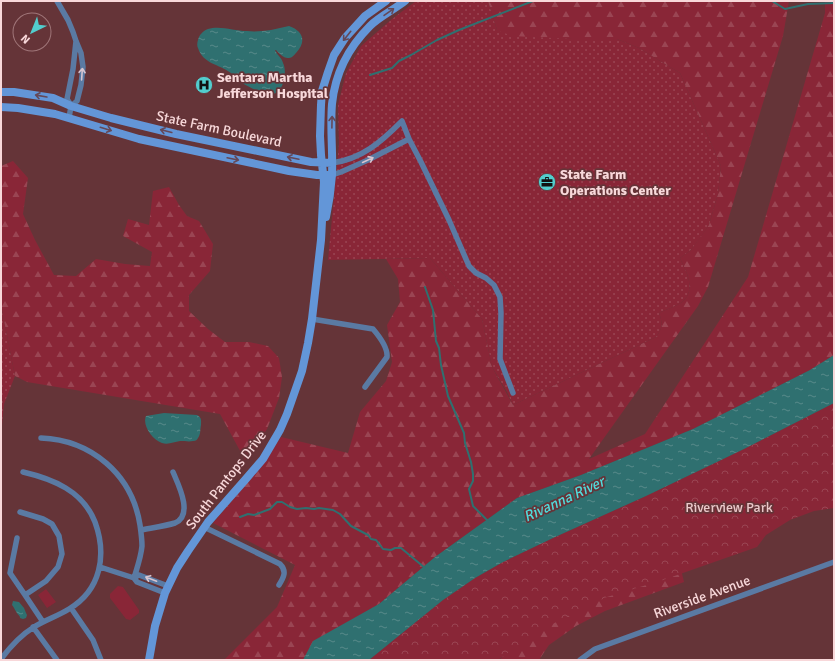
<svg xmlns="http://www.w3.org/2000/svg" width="835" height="661" font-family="Signika,sans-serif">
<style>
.grass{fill:url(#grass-dots)}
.forest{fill:url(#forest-firs)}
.park{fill:url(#park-crowns)}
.garden{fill:#892637}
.water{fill:url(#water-ripples)}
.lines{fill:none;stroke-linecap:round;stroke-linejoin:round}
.stream{stroke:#2f7070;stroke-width:2}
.street{stroke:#5a7aa3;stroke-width:5.5}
.secondary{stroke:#6396d8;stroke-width:8}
.oneway{stroke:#654858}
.oneway2{stroke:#d8c5cf}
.labels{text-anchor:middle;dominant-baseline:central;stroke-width:3.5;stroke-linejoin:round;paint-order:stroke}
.poi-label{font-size:14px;font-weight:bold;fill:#f8d8da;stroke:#653438;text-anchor:start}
.street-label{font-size:14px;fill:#f8d8da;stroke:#653438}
.park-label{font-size:14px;fill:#ebc8ca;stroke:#653438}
.water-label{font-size:15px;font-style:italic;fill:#51dbdb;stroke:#653438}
</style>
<defs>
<pattern id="grass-dots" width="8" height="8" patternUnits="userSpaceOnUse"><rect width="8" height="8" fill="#892637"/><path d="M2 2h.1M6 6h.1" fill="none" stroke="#9a4553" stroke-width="1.8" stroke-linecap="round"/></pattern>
<pattern id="forest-firs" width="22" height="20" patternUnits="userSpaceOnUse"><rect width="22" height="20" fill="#892637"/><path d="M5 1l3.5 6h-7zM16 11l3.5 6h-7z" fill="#9a4553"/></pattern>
<pattern id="park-crowns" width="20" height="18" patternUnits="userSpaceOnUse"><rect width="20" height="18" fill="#892637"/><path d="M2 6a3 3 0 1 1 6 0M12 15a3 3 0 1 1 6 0" fill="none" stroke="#9a4553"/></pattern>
<pattern id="water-ripples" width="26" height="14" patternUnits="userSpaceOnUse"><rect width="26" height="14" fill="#2f7070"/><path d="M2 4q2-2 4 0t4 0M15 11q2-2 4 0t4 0" fill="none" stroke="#588a8a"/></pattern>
</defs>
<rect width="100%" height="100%" fill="#653438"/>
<!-- grass -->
<path class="grass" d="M416 1H488L497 30 573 39H617L639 48 680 73 721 166 718 194 709 225 700 238 691 250 680 258C686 271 697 290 682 302 677 306 665 310 659 313 663 324 663 327 656 337L513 405 507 392 492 367 482 319 430 258 328 260 339 144 338 105 346 73 361 46 392 19Z
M1 305 15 376 4 404 1 436Z"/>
<!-- forest -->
<path class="forest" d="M488 1H789L783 36 708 287 698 306 589 459 645 434 748 277 825 13V1H834V355L810 370 693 429 581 475 517 498 435 557 379 604 314 641 303 660H224L277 607 295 565 213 523 261 467 281 437 348 453 360 412 386 381 392 362 387 325 400 302 398 279 386 259 430 258 482 319 492 367 513 405 656 337C663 327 663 324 659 313 665 310 677 306 682 302 697 290 686 271 680 258L691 250 709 225 718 194 721 166 680 73 639 48 617 39H573L512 36 497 30Z
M13 161 28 178 23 214 35 240 54 275 76 276 96 259 125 264 150 266 152 252 123 236 128 219 149 225 153 191 169 187 179 205 187 216 199 221 213 244 210 271 189 295V311L208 329 225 342H249L268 346 279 358 282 377 279 398 267 429 255 448 245 460 220 414 27 382 15 376 1 305V166Z
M679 561 684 582 605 611 576 626 549 645 539 660H500L528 619Z"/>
<!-- park -->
<path class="park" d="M834 403V508L814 511 790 520 766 535 757 547 663 580 607 597 570 615 535 633 498 660H369L443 600 475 578 503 562 553 538 646 496 744 449Z"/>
<!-- garden -->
<path class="garden" d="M118 586 123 587 139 610V613L130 620 126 619 110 598V594Z
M46 589 56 602 47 608 38 595Z"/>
<!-- water -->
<path class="water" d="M289 26C303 31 307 41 296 53 294 55 292 58 289 58 284 59 279 53 276 50H275C277 55 282 58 283 63 288 73 283 98 267 94 259 92 249 87 242 83 237 79 242 82 238 78 237 76 233 74 231 73 219 64 203 64 198 48 197 46 197 43 198 40 199 35 203 31 208 29 220 25 234 31 247 31 255 32 263 31 271 30 277 29 283 27 289 26Z
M834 355V403L744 449 646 496 553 538 503 562 475 578 443 600 369 660H303L313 641 379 604 435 557 517 498 581 475 693 429 810 370Z
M164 413 197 415C202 418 201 420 201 425 200 429 201 434 198 438 197 440 196 441 193 441 189 442 185 441 180 441 174 442 168 445 162 443 152 440 142 425 146 416Z
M13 601 19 602 24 608 26 613 27 615 26 618 23 619 20 618C20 615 18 615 17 613 15 610 15 609 12 605Z"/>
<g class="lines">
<!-- stream -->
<path class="stream" d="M772 1 785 9 808 4 834 3
M370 75 392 68 399 61 411 55 437 40 459 30 533 1
M425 287 433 310 436 341 439 348 441 365 448 396 464 433 465 443 471 462 473 474V481L469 489 473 506 489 522
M240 517 248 514 254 515 270 509 277 502H282L290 507 297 509 306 508 314 509 319 508 333 510 340 514 351 526 368 535 371 539 376 540 383 549 391 550 395 548H401L425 568"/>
<!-- street -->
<path class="street" d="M57 1 68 20 73 32 76 41 81 53 83 67 81 85 77 101 71 106 69 118
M71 105 67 99 73 69 76 41
M332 163C362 159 381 142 402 121L409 139 421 162 449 220 469 266 476 273 486 278 494 285 500 297 501 313 500 359 513 393
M332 175 341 172 368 160 409 139
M312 319 373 329C379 336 388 347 387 357L365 387
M41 438C91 440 132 474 140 525 141 532 142 539 142 546 141 557 137 568 134 578
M20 512 43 519 52 524 59 536 62 554 58 567 46 581 25 595 43 622
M204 527 280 564C287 571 284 577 279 585
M141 530C151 528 165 526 175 523 194 515 178 484 173 472
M17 538 10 573 25 595
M100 567 134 578 137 582 165 593
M134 578 139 575 168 586
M71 608 93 640 101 660
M33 627 57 660
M1 659C10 647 21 635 34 627 45 620 58 616 69 609 101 590 107 555 95 522 83 491 53 479 23 472
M580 660 595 649 790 578 834 562"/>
<!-- secondary -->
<path class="secondary" d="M1 92H14L53 98 71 106 111 118 176 134 311 162 332 163
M1 107 18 108 55 114 139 139 289 171 317 175H332
M326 217C329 203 331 189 332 175 333 151 330 128 332 104 335 74 349 47 370 26 379 17 395 9 405 1
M149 660 155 626 165 593 177 568 188 551 208 522 245 480 263 459 280 430 287 414 302 371 308 343 312 319 321 240 324 182 321 155 320 136 321 105 322 91 328 72 334 55 345 38 365 16 386 1"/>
</g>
<!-- one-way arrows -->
<defs><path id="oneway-shaft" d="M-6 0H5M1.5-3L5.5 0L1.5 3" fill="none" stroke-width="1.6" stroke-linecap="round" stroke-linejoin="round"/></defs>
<g class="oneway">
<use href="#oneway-shaft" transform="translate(389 12) rotate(-35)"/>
<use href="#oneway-shaft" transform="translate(347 36) rotate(129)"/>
<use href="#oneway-shaft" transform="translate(41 96) rotate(-170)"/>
<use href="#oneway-shaft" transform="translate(332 122) rotate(-89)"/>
<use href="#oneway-shaft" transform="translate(106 129) rotate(17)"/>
<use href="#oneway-shaft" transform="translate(166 131) rotate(-166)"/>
<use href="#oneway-shaft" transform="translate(293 158) rotate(-168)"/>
<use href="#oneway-shaft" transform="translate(233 159) rotate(12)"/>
</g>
<g class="oneway2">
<use href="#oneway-shaft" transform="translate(82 74) rotate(-86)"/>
<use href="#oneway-shaft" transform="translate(368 160) rotate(-25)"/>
<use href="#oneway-shaft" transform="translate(151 579) rotate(-159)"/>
</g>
<!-- icons -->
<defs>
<symbol id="hospital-disc" viewBox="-11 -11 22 22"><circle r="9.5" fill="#52cdcd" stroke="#653438"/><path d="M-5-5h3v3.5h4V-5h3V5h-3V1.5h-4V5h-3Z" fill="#111"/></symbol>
<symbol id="office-disc" viewBox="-11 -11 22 22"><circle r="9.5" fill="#52cdcd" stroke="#653438"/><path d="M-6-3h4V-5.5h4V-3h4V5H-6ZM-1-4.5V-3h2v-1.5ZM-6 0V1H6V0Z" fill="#111"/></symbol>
</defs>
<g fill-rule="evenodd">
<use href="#hospital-disc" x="194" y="75" width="20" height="20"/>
<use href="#office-disc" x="537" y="172" width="20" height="20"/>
</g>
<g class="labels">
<!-- poi labels -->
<g class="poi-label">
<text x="217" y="77">Sentara Martha<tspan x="217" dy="16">Jefferson Hospital</tspan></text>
<text x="560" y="174">State Farm<tspan x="560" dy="16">Operations Center</tspan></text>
</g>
<!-- street labels -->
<g class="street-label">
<text transform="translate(219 129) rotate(12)">State Farm Boulevard</text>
<text transform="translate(226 480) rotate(-52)">South Pantops Drive</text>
<text transform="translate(702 597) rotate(-20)">Riverside Avenue</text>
</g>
<!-- park labels -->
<g class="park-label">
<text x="729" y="507">Riverview Park</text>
</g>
<!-- water labels -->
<g class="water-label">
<text transform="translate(564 499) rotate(-25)">Rivanna River</text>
</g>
</g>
<!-- border -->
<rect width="835" height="661" fill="none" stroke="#f8d8da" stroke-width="4"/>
<!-- north arrow -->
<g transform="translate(32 32) rotate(223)"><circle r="19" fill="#653438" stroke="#a07679"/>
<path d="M0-3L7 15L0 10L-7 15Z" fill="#52cdcd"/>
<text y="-6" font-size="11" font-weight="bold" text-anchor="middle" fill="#f8d8da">N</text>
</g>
</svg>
